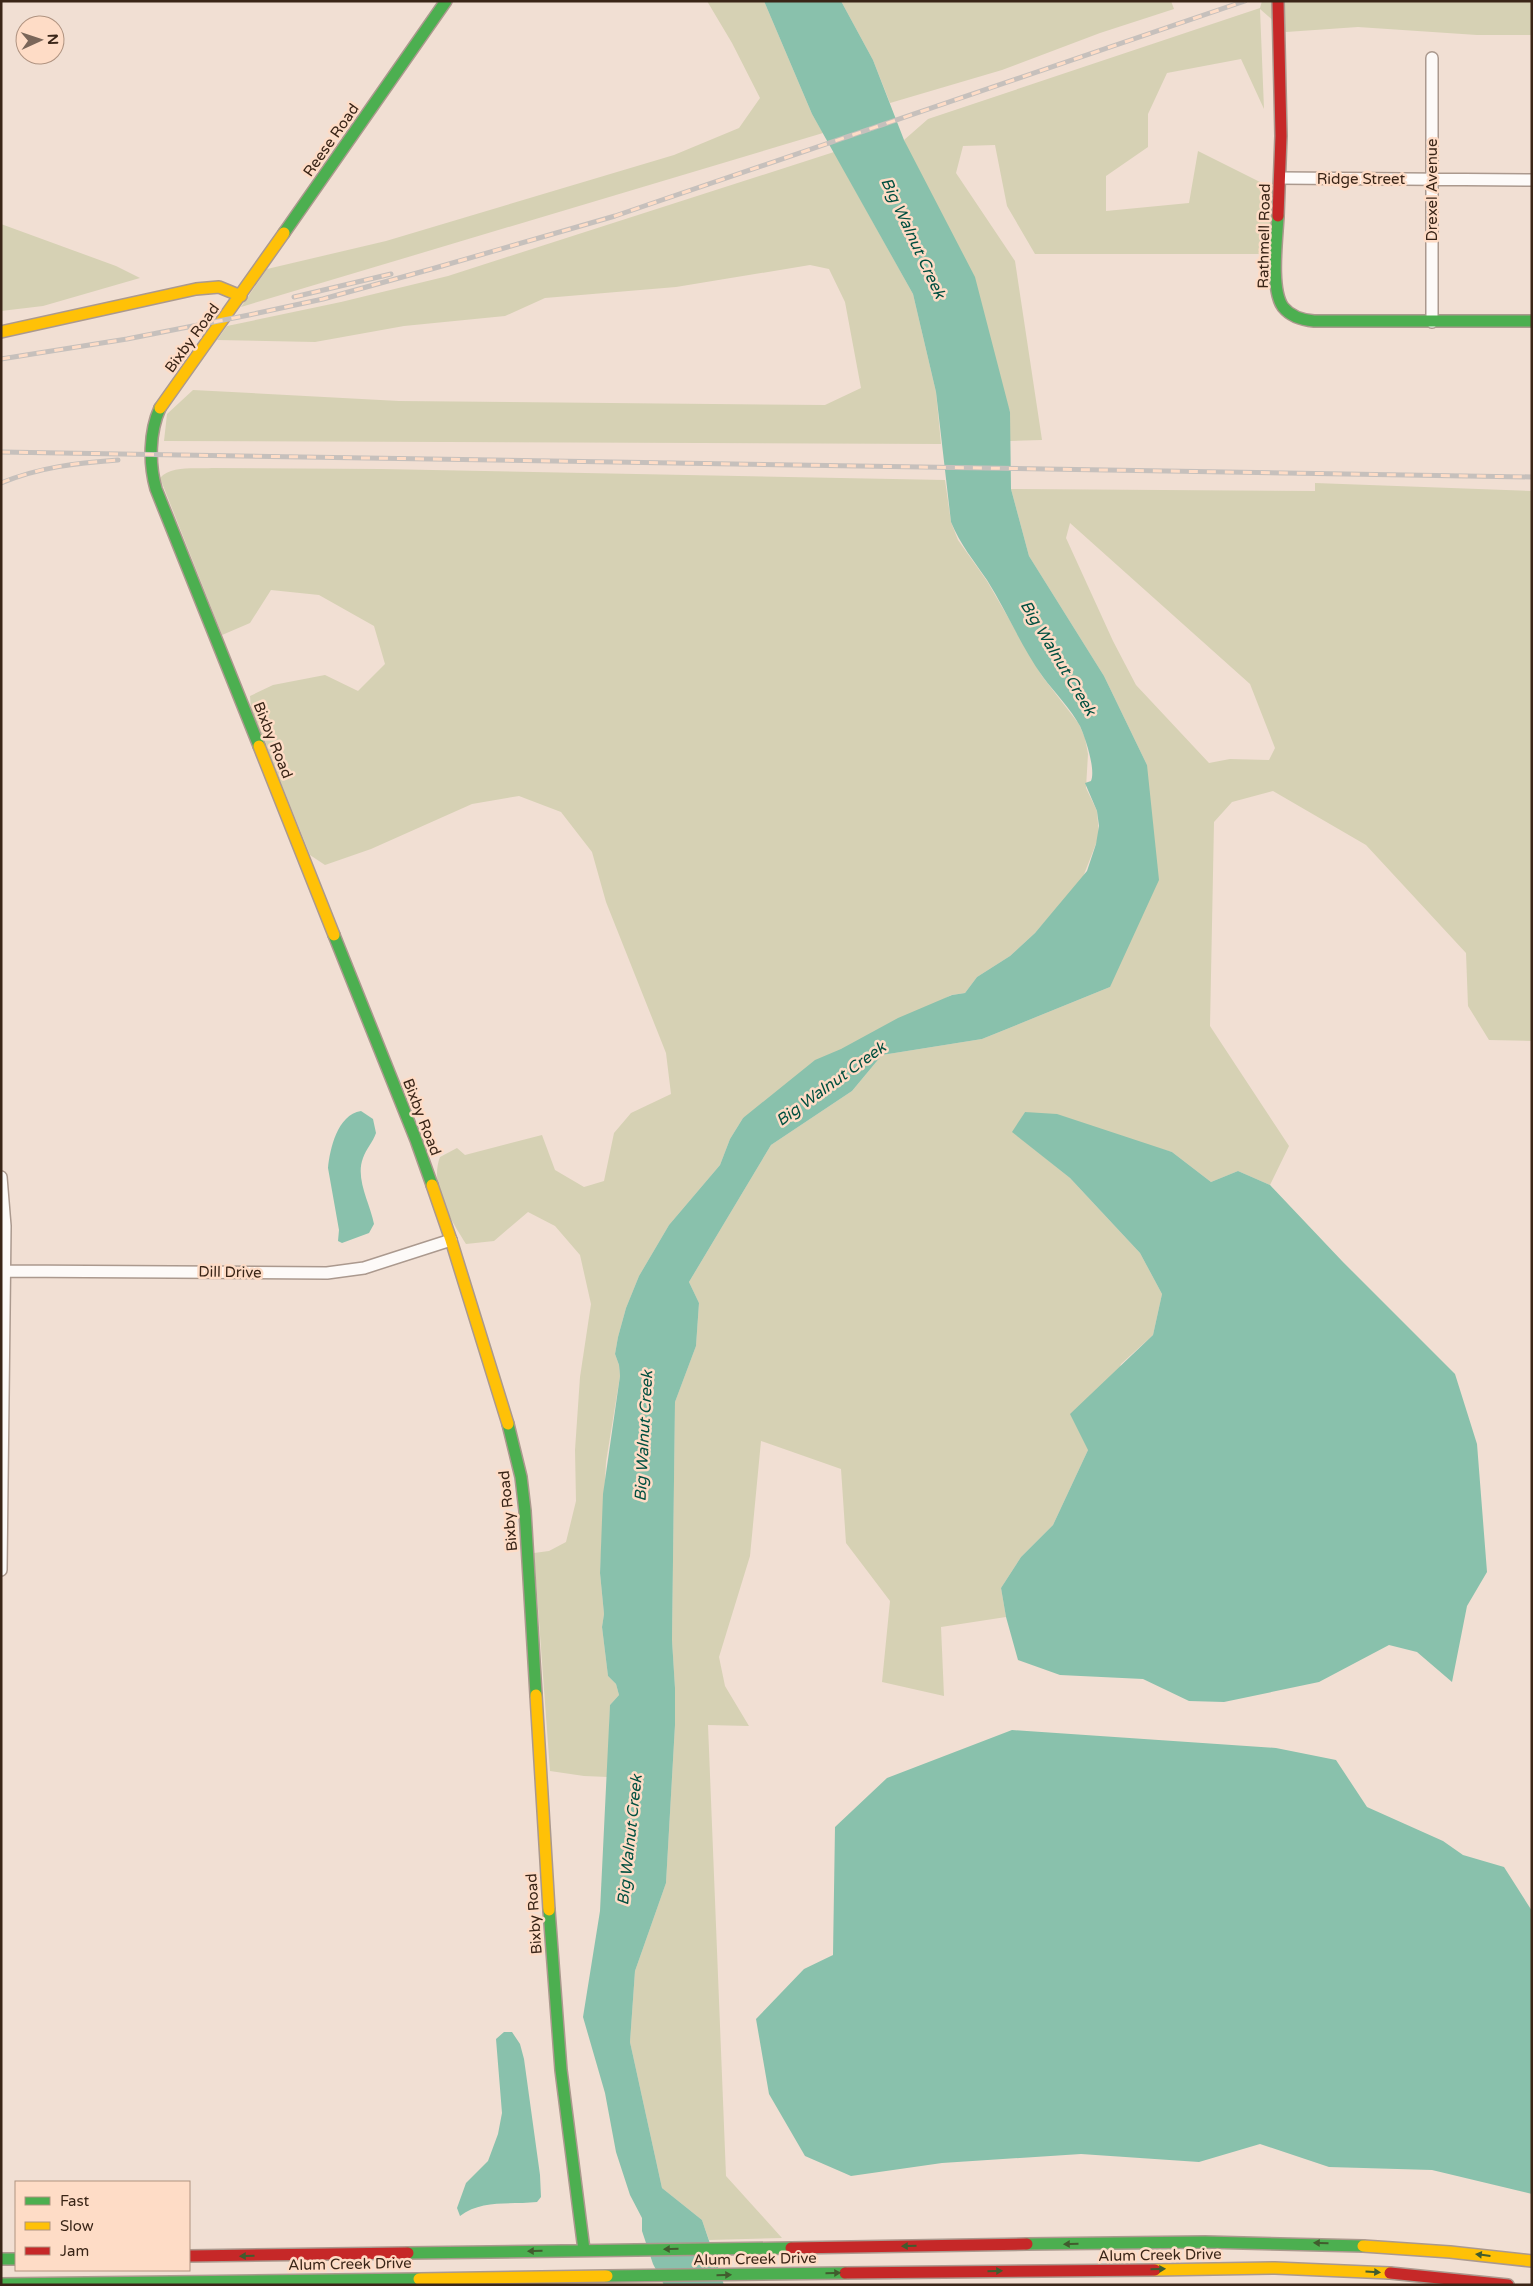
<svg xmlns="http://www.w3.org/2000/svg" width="1533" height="2286" font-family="'Varela Round',sans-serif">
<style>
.green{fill:#d6d1b4;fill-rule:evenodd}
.water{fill:#89c1ac}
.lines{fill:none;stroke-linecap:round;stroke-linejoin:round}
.street-casing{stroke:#ab998e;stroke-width:14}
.fast-casing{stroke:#ab998e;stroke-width:14}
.slow-casing{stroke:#ab998e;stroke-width:14}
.jam-casing{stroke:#ab998e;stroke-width:14}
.street{stroke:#fdfaf8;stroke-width:11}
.fast{stroke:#4caf50;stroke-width:11}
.slow{stroke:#ffc107;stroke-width:11}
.jam{stroke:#c62828;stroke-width:11}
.rail-casing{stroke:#c6c0bc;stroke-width:5}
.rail{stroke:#fedcc6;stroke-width:3;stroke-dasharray:9;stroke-linecap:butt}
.oneway{fill:#415c2e}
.labels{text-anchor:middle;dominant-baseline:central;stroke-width:5;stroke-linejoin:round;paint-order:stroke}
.street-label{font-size:15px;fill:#3a2517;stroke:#fedcc6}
.water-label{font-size:16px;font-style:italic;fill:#004f40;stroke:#fedcc6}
</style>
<rect width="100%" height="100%" fill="#f1dfd3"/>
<!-- green -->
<path class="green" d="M707 1H764L812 114 823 133 241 307 267 269 386 241 674 155 739 128 760 98 732 43Z
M841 1H1171L1174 9 1100 33 1002 70 890 103 873 60Z
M1262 1H1532V35H1477L1358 27 1286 32 1260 9 1264 109 1241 59 1167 73 1148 114V147L1106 176V211L1189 203 1198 151 1274 189 1273 254H1035L1007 206 995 145 963 146 956 173 1015 261 1042 440 1010 441V412L904 140 928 119 1260 8Z
M834 152 913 294 936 392 941 444 164 441 167 414 193 390 399 401 825 405 861 388 845 302 829 269 810 265 676 287 545 298 505 316 404 326 315 342 217 340 227 326 341 302 448 276Z
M1 224 116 266 140 278 43 306 1 311Z
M212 468 381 469 945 480 951 522 958 540 987 581 1042 676 1079 724 1085 738 1088 754 1086 788 1097 811 1099 836 1083 877 1063 901 1035 933 1010 956 977 977 965 993 951 995 743 1118 730 1139 720 1165 669 1225 639 1276 626 1308 618 1337 615 1354 619 1365 620 1376 606 1462 600 1573 604 1614 602 1627 608 1676 616 1684 619 1695 610 1705 608 1777 584 1776 550 1771 534 1553 549 1551 566 1542 576 1501 575 1450 580 1377 591 1304 580 1255 555 1226 528 1212 494 1241 466 1244C451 1220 429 1186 440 1157L457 1148 465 1155 542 1135 555 1170 584 1187 604 1181 614 1133 631 1113 671 1094 666 1053 606 902 592 852 561 812 519 796 472 804 371 849 325 865 310 855 251 708 250 696 273 685 325 675 358 691 385 664 374 626 319 595 271 590 250 623 222 635 160 478C171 465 196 469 212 468Z
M1315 483 1532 491V1041L1489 1040 1468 1006 1466 953 1366 845 1273 791 1232 802 1214 822 1210 1026 1289 1146 1270 1185 1238 1171 1211 1182 1172 1152 1025 1112 1013 1132 1070 1178 1140 1253 1162 1294 1153 1335 1121 1364 1088 1450 1053 1525 1021 1557 1001 1588 1006 1617 941 1627 944 1696 882 1682 890 1601 846 1543 841 1469 761 1441 750 1556 719 1657 725 1686 749 1726 708 1725 726 2176 782 2238 709 2240 702 2220 662 2188 630 2042 635 1971 666 1883 675 1725V1688L672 1640 675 1402 696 1346 699 1303 689 1282 771 1145 852 1091 882 1055 982 1039 1110 987 1147 765 1104 676 1029 556 1011 489 1315 491ZM1070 523 1250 684 1275 748 1269 760 1230 759 1209 763 1136 685 1113 641 1066 538Z"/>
<!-- water -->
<path class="water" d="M764 1H841L873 60 904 140 975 277 1010 412 1011 489 1029 556 1104 676 1147 765 1159 880 1110 987 982 1039 882 1055 852 1091 771 1145 689 1282 699 1303 696 1346 675 1402 672 1640 675 1688V1725L666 1883 635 1971 630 2042 662 2188 702 2220 724 2285H664L653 2264 642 2231V2218L630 2195 616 2152 605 2093 583 2017 600 1911 610 1705 619 1695 616 1684 608 1676 602 1627 604 1614 600 1573 603 1494 620 1376 619 1365 615 1354 618 1337 626 1308 639 1276 669 1225 720 1165 730 1139 743 1118 815 1060 841 1049 898 1018 952 995 965 993 977 977 1010 956 1035 933 1087 871 1096 844 1099 826 1097 811 1085 783 1091 781C1096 769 1085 737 1080 726 1071 709 1054 692 1043 677 1021 646 1007 612 987 580 974 561 960 544 951 522L936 392 913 294 812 114Z
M361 1111 373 1119 376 1133C373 1142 366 1149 363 1158 355 1179 370 1203 374 1224L369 1233 342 1243 338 1241 339 1230 328 1168C330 1149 337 1115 361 1111Z
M1025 1112 1057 1114 1172 1152 1211 1182 1238 1171 1270 1185 1342 1261 1455 1374 1477 1444 1487 1572 1467 1606 1452 1682 1417 1652 1389 1645 1319 1682 1224 1702 1189 1701 1143 1679 1060 1675 1018 1660 1006 1617 1001 1588 1021 1557 1053 1525 1088 1450 1070 1414 1153 1335 1162 1294 1140 1253 1070 1178 1012 1132Z
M1012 1730 1276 1748 1336 1760 1367 1807 1443 1841 1463 1855 1504 1867 1532 1911V2194L1432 2170 1329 2167 1260 2144 1199 2162 1081 2154 942 2163 851 2176 805 2156 769 2094 756 2019 804 1969 833 1955 835 1827 887 1778Z
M504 2032H512L520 2044 524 2059 540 2175 541 2197 537 2202C511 2205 482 2199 460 2216L457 2208 466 2183 488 2161 498 2134 502 2113 496 2039Z"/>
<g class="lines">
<defs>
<path id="street" d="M1280 178 1532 180
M1432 322V58
M1 1177 5 1226 1 1570
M4 1271 327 1273 364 1268 451 1240"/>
<path id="fast" d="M1278 216C1277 238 1270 289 1283 307 1291 317 1302 320 1314 321H1532
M284 233 446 1
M160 408C149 432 149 464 156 489L259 746
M334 935 416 1140 432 1185
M508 1424 521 1477 525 1511 536 1695
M549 1910 561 2070 584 2250
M1027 2244 1205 2242 1363 2246
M408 2253 791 2248
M1 2259H16
M607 2276 845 2273
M1 2284 419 2279"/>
<path id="slow" d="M1 332 196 289 219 287 241 296
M160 408 284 233
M259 746 334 935
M432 1185 451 1240 508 1424
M536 1695 549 1910
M1363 2246 1450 2252 1532 2261
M1155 2270 1275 2268 1390 2273
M419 2279 607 2276"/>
<path id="jam" d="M1278 1 1281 136 1278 216
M791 2248 1027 2244
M189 2256 408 2253
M845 2273 1155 2270
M1390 2273 1508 2285"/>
</defs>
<!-- street casing -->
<use href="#street" class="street-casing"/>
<!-- fast casing -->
<use href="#fast" class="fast-casing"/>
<!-- slow casing -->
<use href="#slow" class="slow-casing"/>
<!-- jam casing -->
<use href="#jam" class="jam-casing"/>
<!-- street -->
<use href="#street" class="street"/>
<!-- fast -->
<use href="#fast" class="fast"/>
<!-- slow -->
<use href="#slow" class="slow"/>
<!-- jam -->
<use href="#jam" class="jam"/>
<defs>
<path id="rail" d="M294 297 391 274
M1 359 127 339 249 315 323 299 435 268 615 216 1245 1
M1 452 1532 477
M1 483C40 467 77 463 118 460"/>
</defs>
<!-- rail casing -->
<use href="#rail" class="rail-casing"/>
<!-- rail -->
<use href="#rail" class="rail"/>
</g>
<!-- one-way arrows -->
<defs><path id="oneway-solid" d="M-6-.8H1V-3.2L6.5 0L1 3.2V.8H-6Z" transform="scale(1.25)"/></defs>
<g class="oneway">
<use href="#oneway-solid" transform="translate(1321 2243) rotate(-179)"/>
<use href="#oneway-solid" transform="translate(1071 2244) rotate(179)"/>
<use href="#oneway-solid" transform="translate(909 2246) rotate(179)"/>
<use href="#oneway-solid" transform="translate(671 2249) rotate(179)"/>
<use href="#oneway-solid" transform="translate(535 2251) rotate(179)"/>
<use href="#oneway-solid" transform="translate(1483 2255) rotate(-173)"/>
<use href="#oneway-solid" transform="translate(247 2256) rotate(179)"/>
<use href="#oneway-solid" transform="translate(1158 2269) rotate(-1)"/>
<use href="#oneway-solid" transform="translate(995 2271) rotate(-1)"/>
<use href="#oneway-solid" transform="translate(1373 2272) rotate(3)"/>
<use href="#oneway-solid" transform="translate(833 2273) rotate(-1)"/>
<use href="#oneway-solid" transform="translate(724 2275) rotate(-1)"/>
</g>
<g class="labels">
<!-- street labels -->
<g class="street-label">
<text transform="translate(331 140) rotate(-55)">Reese Road</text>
<text x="1361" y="179">Ridge Street</text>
<text transform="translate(1432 190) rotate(-90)">Drexel Avenue</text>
<text transform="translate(1264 236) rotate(-89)">Rathmell Road</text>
<text transform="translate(192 338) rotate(-54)">Bixby Road</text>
<text transform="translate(273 740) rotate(68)">Bixby Road</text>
<text transform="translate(422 1117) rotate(69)">Bixby Road</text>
<text transform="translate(230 1272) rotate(1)">Dill Drive</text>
<text transform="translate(508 1511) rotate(-96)">Bixby Road</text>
<text transform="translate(534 1914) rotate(-94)">Bixby Road</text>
<text transform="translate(1160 2255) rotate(-1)">Alum Creek Drive</text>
<text transform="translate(755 2259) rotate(-1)">Alum Creek Drive</text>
<text transform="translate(350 2264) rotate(-1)">Alum Creek Drive</text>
</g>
<!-- water labels -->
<g class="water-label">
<text transform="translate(913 238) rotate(65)">Big Walnut Creek</text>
<text transform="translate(1058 658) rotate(59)">Big Walnut Creek</text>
<text transform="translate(831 1084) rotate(-36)">Big Walnut Creek</text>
<text transform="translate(644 1436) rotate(-87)">Big Walnut Creek</text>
<text transform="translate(630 1840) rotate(-84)">Big Walnut Creek</text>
</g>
</g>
<!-- border -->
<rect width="1533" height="2286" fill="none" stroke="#3a2517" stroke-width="5"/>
<!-- legend -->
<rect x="15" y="2181" width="175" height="90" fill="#fedcc6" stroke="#b09380"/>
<rect x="25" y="2197" width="25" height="8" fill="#4caf50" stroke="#b09380"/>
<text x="60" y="2206" font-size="15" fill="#3a2517">Fast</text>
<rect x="25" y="2222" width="25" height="8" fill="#ffc107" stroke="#b09380"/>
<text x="60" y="2231" font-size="15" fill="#3a2517">Slow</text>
<rect x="25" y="2247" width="25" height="8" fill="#c62828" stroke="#b09380"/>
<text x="60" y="2256" font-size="15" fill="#3a2517">Jam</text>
<!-- north arrow -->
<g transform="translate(40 40) rotate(87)"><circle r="24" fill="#fedcc6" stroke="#b09380"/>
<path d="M0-4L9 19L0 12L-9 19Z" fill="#7a6659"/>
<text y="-8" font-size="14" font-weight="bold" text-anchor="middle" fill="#3a2517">N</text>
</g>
</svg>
